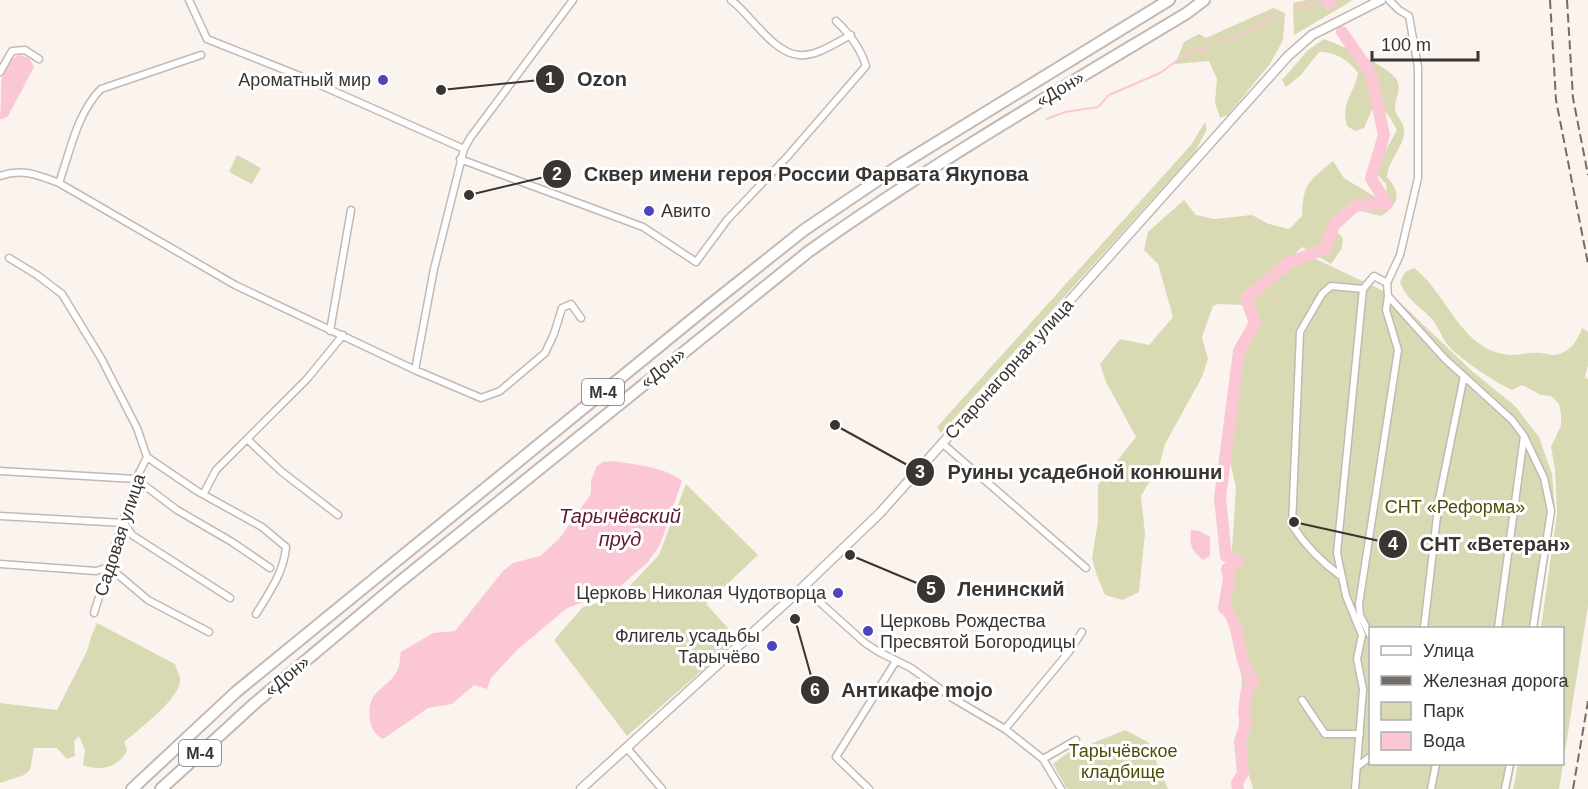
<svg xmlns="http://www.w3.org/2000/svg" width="1588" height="789" font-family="Helvetica,sans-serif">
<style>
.green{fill:#d9dab4}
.water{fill:#fbc7d5}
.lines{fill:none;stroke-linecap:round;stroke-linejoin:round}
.stream{stroke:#fbc7d5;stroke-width:2}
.river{stroke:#fbc7d5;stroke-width:12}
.minor-casing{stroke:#c2b9b4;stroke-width:9}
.secondary-casing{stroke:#c2b9b4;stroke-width:11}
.motorway-casing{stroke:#c2b9b4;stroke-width:14}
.minor{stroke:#fff;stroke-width:6}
.secondary{stroke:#fff;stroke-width:8}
.motorway{stroke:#fff;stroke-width:10}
.rail{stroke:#726d69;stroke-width:2;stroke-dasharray:9 4.5;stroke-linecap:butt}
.poi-dot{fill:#4d45bc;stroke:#fff;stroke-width:2}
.labels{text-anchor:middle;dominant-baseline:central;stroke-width:6;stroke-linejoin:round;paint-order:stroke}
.shield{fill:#fff;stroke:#747270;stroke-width:1.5}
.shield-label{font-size:16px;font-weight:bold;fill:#383532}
.poi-label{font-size:18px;fill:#383532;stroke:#fff;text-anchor:end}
.street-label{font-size:18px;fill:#383532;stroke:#fff}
.park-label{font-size:18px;fill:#4e4d06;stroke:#fff}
.water-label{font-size:20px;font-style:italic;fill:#5f1734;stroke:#fff}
.leader{fill:none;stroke:#383532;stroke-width:2}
.callout-dot{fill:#383532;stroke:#fff;stroke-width:2}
.mark-label{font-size:18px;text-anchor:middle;font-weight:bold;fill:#fff}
.callout-label{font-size:20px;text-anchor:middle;font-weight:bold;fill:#383532;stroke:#fff;stroke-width:6;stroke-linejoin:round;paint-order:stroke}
</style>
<rect width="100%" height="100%" fill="#fbf3ed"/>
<!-- green -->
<path class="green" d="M1307 0H1353L1294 35 1293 3Z
M1273 8 1285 13 1283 40 1270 64 1228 115 1220 118 1215 102 1217 79 1209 61 1175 64 1184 42 1199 34 1206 38Z
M1324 39C1340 45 1389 66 1397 80 1402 90 1395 98 1395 108 1396 118 1406 123 1404 134 1402 149 1388 161 1387 177 1402 194 1399 204 1381 216 1362 212 1352 205 1337 221L1336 231 1343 238 1342 248 1331 264 1302 247 1243 305 1218 304 1213 306 1202 337 1208 359 1202 377 1165 444 1160 463 1141 496 1145 534 1139 592 1123 600 1105 595 1097 576 1092 558 1098 521V485L1136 437 1106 382 1100 364 1120 339 1149 345 1173 317 1158 264 1144 250 1148 232 1184 200 1196 215 1214 219 1252 215 1269 224 1289 229 1302 216C1303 183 1309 181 1333 161L1344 178 1377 198 1387 196 1386 184 1377 174 1383 155 1397 130 1389 116 1381 107 1372 110 1364 128 1355 131 1347 126C1340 102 1355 93 1358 73 1350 61 1334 51 1319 52L1301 75 1286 87 1282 80 1308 50Z
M1205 122 1207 129 1195 152 941 433 937 427 1191 145Z
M237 155 261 168 252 184 229 172Z
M1301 252 1392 295 1472 371 1515 406 1539 437 1552 474 1555 510 1537 628H1370V764H1515L1510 789H1253L1238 737 1242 679 1228 611 1236 487 1223 432 1253 300Z
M1414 268C1445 291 1460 346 1503 354 1514 357 1527 352 1540 353 1544 353 1549 355 1553 355 1569 354 1577 342 1582 328L1588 332V365L1585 377 1588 379V606L1559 789H1513L1518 764H1562V628H1541L1557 513 1555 469 1551 447 1561 426V415L1559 404 1551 396 1541 395 1522 385 1512 390C1496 383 1458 358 1447 344 1441 336 1437 324 1430 317 1417 304 1406 299 1400 282L1405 272Z
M686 484 758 555 706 604 738 639 627 736 554 640 583 607 619 597 659 555Z
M97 623 175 664C176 669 179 673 180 677 184 696 138 730 124 742L127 750C120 767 100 772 83 765L85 750 79 736 74 741 75 756 67 759 57 748H34L30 770 24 775 0 783V703L57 710 87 651 91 637Z
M1125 730 1148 742 1168 789H1067L1053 764 1066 754Z"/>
<!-- water -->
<path class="water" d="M20 55 29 58 34 67 8 116 3 119H0C0 112 1 106 1 100 1 82 0 62 20 55Z
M613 461C637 465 663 466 682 481L660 545 647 563 616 590 567 608 517 650 491 678 487 689 474 685 452 704 428 708 383 739C375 734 371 729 370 720 366 688 387 691 397 671 400 666 400 658 401 652L433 633 455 631 503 571 513 563 540 556 559 539 591 494V480L597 466 603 462Z
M1191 530 1199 531 1210 537V556L1203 560C1191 551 1189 543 1191 530Z"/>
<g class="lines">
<!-- stream -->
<path class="stream" d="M1295 8 1325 0
M1218 45 1222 40 1238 38 1278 13
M1047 119 1065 112 1098 107 1109 95 1160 73 1186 54 1210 46"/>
<!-- river -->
<path class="river" d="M1330 4 1331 0
M1238 789 1237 783 1243 773 1240 741 1246 724 1244 713 1246 694 1253 681C1236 661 1242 621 1224 608L1229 578 1227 569 1238 561 1226 556 1220 498 1239 351 1255 323 1246 298 1290 262 1325 249 1334 225 1356 205 1387 204 1371 178 1384 135 1371 74 1342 32"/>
<defs>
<path id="minor" d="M189 0 207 39 300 76 464 149
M731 0C751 15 773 53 799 55 816 57 837 42 851 35
M1389 0 1399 10 1409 16 1418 67V178L1400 255 1387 283 1388 296 1445 359 1512 420 1524 436 1544 478 1551 511 1533 628
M0 72 12 51 25 50 39 59
M460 159 643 227 696 262 727 220 787 157 866 66C860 47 850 34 836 21
M0 176C22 168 38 175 59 183L235 285 415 370 481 398 500 391 545 353 554 334 562 308 571 304 581 318
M59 183C70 152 77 113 101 89L201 55
M9 258 37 275 62 294 101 358 137 428 147 457 197 491 262 527 286 547C284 572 269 593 256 614
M330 331 351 210
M415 370 434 269 464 149 470 138 573 0
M247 439 282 472 338 515
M943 444 1086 568
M0 471 136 479 177 510 232 542 270 568
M204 493 216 470 307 379 343 335
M0 516 124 523 132 535 230 598
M0 564 96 571 109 567 148 600 209 632
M1341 576C1321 562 1305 545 1292 525L1300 332 1322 294 1331 286 1363 289
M803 587 865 643 879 652 911 668 954 699 1005 729 1043 759 1076 740
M94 613 136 479 147 457
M1424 628 1439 499 1464 376
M1498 628 1524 436
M1370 635 1360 615 1359 604 1398 350 1386 310 1388 296
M1302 700 1325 734H1360
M1005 729 1068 653 1082 632
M626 747 662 789
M1043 759 1061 789
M1358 766 1370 757
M869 789 836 757 896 661
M1355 789 1363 689 1357 659 1362 635 1346 596 1337 553 1363 289 1374 276 1387 283
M1431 789 1436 764
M1505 789 1510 764"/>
<path id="secondary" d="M581 789 803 587 880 513 1288 56 1312 35 1381 0"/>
<path id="motorway" d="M132 789 236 692 711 304 804 230 900 165 1169 0
M161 789 254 704 397 584 808 252C930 165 1059 90 1187 13L1204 0"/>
</defs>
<!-- minor casing -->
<use href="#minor" class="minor-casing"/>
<!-- secondary casing -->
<use href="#secondary" class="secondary-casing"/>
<!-- motorway casing -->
<use href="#motorway" class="motorway-casing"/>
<!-- minor -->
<use href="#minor" class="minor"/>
<!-- secondary -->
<use href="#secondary" class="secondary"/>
<!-- motorway -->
<use href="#motorway" class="motorway"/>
<!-- rail -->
<path class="rail" d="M1550 0 1556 100 1588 264
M1567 0 1573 98 1588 175
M1573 789 1588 701"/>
</g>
<!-- markers -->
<g class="poi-dot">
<circle cx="383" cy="80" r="6"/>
<circle cx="649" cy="211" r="6"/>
<circle cx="838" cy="593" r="6"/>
<circle cx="868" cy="631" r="6"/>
<circle cx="772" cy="646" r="6"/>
</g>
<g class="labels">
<!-- shield labels -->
<g class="shield">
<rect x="582" y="379" width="42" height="26" rx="4.5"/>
<rect x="179" y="740" width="42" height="26" rx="4.5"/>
</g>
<g class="shield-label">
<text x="603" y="392">М-4</text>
<text x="200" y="753">М-4</text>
</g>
<!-- poi labels -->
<g class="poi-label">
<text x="371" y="80">Ароматный мир</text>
<text x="661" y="211" text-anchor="start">Авито</text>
<text x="826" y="593">Церковь Николая Чудотворца</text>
<text x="880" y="621" text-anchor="start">Церковь Рождества<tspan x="880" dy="21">Пресвятой Богородицы</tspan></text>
<text x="760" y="636">Флигель усадьбы<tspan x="760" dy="21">Тарычёво</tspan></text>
</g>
<!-- street labels -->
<g class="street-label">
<text transform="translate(1060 89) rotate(-31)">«Дон»</text>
<text transform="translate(663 368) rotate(-39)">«Дон»</text>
<text transform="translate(1009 369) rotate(-48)">Старонагорная улица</text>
<text transform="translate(120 535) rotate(-72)">Садовая улица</text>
<text transform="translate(287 676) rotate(-40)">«Дон»</text>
</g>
<!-- park labels -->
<g class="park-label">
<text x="1455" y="507">СНТ «Реформа»</text>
<text x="1123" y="751">Тарычёвское<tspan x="1123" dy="21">кладбище</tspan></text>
</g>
<!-- water labels -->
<g class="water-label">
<text x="620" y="516">Тарычёвский<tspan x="620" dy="23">пруд</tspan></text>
</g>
</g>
<!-- callouts -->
<path class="leader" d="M441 90L550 79M469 195L557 174M835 425L920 472M1294 522L1393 544M850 555L931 589M795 619L815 690"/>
<g class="callout-dot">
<circle cx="441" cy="90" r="6"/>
<circle cx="469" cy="195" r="6"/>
<circle cx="835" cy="425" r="6"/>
<circle cx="1294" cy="522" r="6"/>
<circle cx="850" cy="555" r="6"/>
<circle cx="795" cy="619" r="6"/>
<circle cx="550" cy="79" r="15"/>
<circle cx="557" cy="174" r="15"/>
<circle cx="920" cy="472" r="15"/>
<circle cx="1393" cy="544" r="15"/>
<circle cx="931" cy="589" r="15"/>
<circle cx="815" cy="690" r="15"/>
</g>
<g class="mark-label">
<text x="550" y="85">1</text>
<text x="557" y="180">2</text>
<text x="920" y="478">3</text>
<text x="1393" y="550">4</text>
<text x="931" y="595">5</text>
<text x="815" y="696">6</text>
</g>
<g class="callout-label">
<text x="602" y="86">Ozon</text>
<text x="806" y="181">Сквер имени героя России Фарвата Якупова</text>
<text x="1085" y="479">Руины усадебной конюшни</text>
<text x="1495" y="551">СНТ «Ветеран»</text>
<text x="1011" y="596">Ленинский</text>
<text x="917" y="697">Антикафе mojo</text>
</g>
<!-- legend -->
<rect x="1369" y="627" width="195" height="138" fill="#ffffff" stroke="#afaead" stroke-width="1.5"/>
<rect x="1381" y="646" width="30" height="9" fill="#ffffff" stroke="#afaead" stroke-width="1.5"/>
<text x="1423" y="657" font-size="18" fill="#383532">Улица</text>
<rect x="1381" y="676" width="30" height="9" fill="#726d69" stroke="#afaead" stroke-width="1.5"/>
<text x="1423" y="687" font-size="18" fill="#383532">Железная дорога</text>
<rect x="1381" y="702" width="30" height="18" fill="#d9dab4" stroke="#afaead" stroke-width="1.5"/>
<text x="1423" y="717" font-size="18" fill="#383532">Парк</text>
<rect x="1381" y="732" width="30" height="18" fill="#fbc7d5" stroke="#afaead" stroke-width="1.5"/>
<text x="1423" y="747" font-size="18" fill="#383532">Вода</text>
<!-- scale -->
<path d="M1372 51v9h106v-9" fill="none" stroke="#383532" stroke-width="3"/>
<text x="1381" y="51" font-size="18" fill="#383532" stroke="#ffffff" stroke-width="4.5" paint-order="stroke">100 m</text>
</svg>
